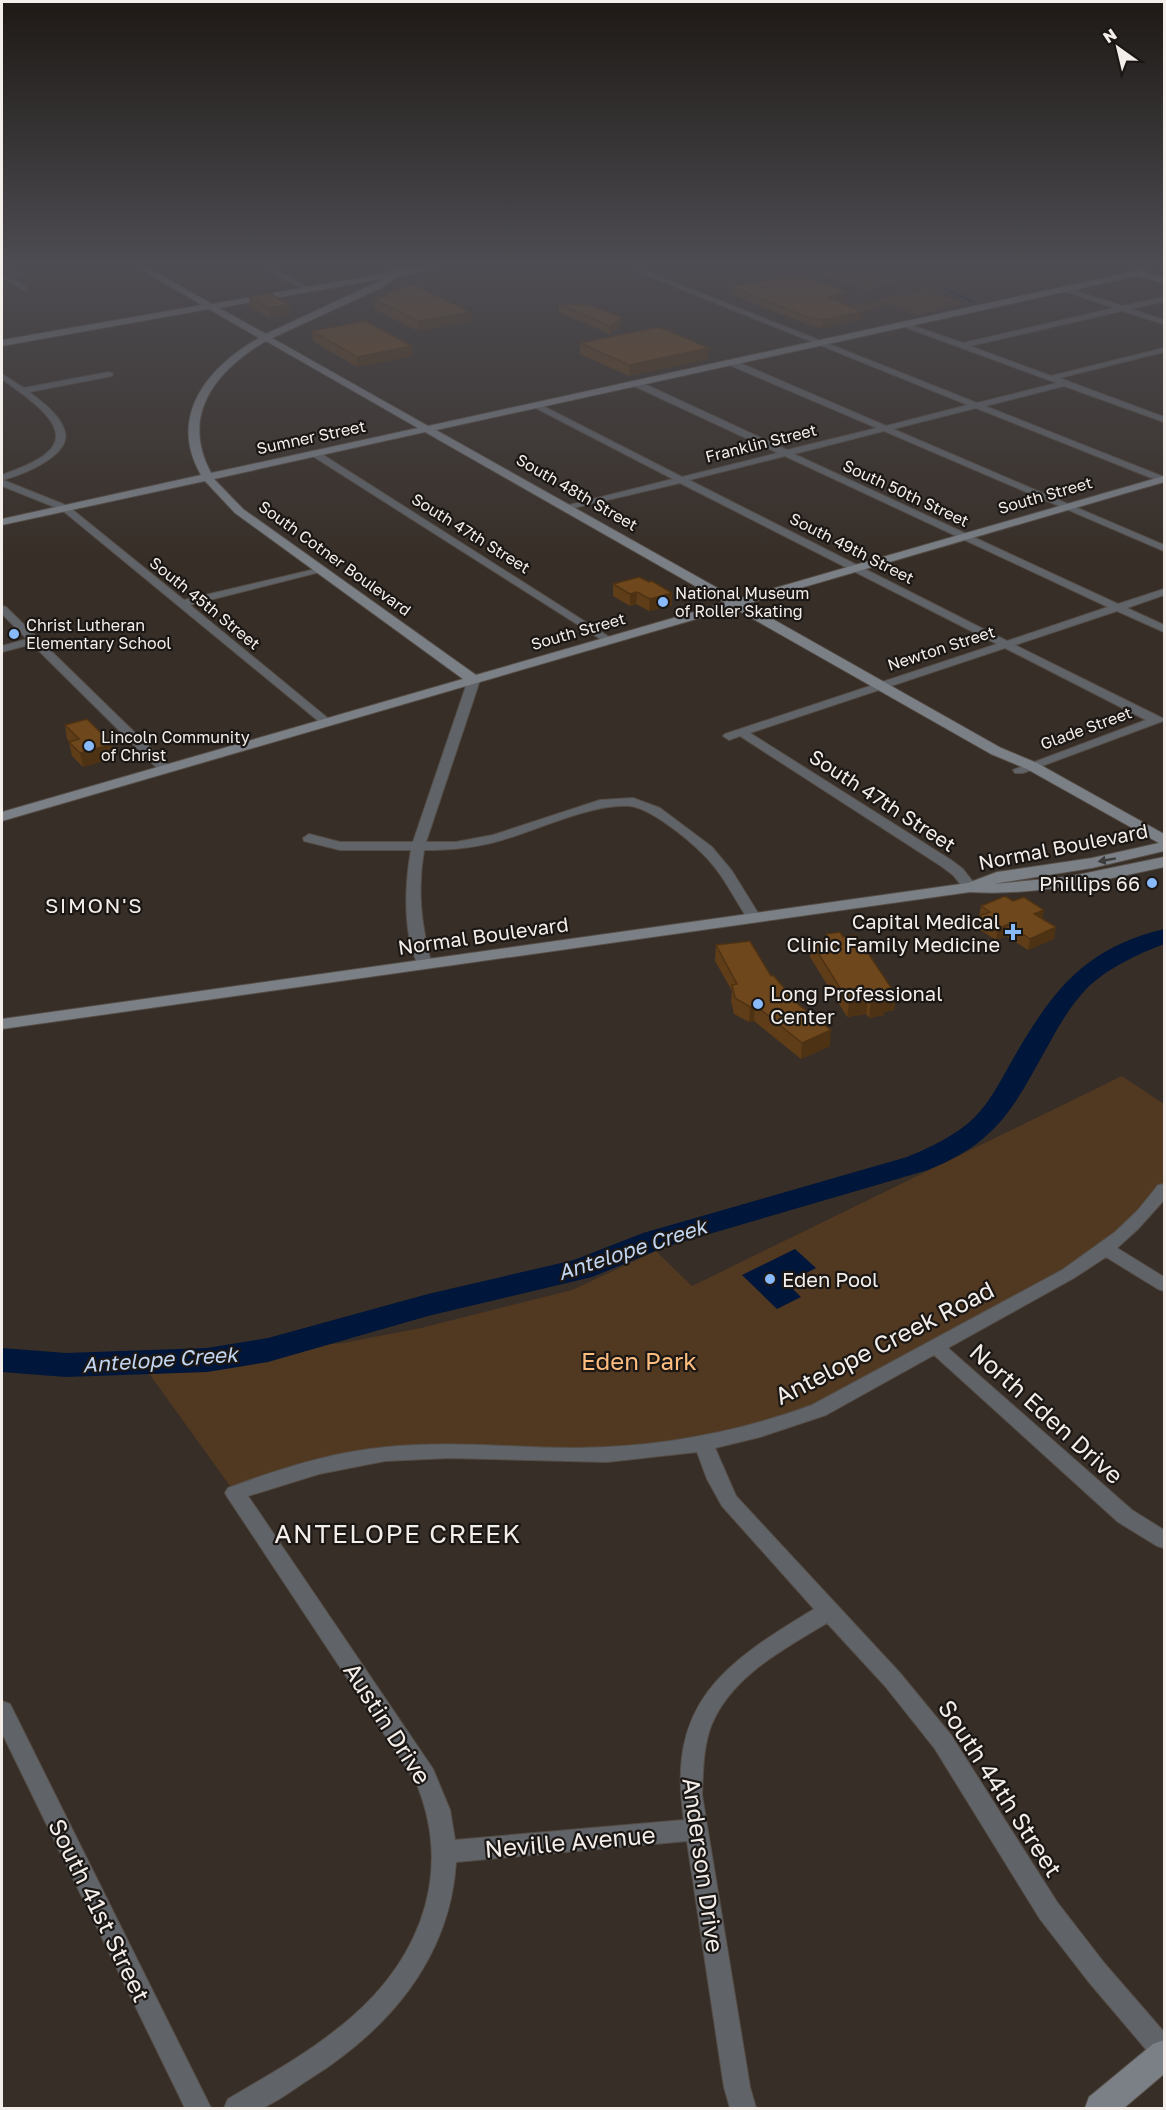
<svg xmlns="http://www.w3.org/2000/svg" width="1166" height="2110" font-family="'Golos Text',sans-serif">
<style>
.green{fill:#503821}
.water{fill:#00163a}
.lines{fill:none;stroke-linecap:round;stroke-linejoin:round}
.stream{stroke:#00163a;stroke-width:2}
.river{fill:#00163a;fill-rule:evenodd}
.street-casing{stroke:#554d46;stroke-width:2}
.secondary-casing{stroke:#554d46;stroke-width:2}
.street{fill:#606468;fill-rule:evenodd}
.secondary{fill:#7b8087;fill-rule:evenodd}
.wall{fill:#5f3d19}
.shaded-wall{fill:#4e3214}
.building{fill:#6f471d;stroke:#4e3214;stroke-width:1.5}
.oneway{fill:#3d3c3c}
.poi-dot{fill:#89bafc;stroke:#1b1714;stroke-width:2}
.labels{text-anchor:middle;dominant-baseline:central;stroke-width:4.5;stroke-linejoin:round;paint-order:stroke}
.far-street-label{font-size:16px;fill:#f4eeea;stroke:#1b1714}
.far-poi-label{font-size:16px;fill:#f4eeea;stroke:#1b1714;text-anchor:start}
.street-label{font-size:20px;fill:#f4eeea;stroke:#1b1714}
.poi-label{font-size:20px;fill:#f4eeea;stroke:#1b1714;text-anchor:end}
.neighbourhood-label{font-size:21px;letter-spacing:1.5px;fill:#f4eeea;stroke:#1b1714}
.water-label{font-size:21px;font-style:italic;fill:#c2d6f2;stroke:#1b1714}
.near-street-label{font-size:24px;fill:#f4eeea;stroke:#1b1714}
.near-park-label{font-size:24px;fill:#ffbd7f;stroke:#1b1714}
.near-neighbourhood-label{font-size:26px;letter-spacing:1.5px;fill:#f4eeea;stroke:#1b1714}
</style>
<rect width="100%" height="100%" fill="#372e27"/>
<!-- green -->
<path class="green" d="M850 266 898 283 864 290 817 273Z
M926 289 965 303 918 315 892 305 861 312 845 306Z
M1122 1076 1164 1104V1189L1106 1249 819 1410 686 1448 406 1452 235 1493 135 1354 229 1353 343 1343 421 1328 572 1290 656 1251 692 1286Z"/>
<!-- water -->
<path class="water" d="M795 1249 816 1268 787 1283 801 1297 777 1309 742 1275Z"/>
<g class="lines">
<!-- stream -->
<path class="stream" d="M919 266 933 271
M946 289 973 302"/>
<!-- river -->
<path class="river" d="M1164 929V944C1138 954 1110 967 1089 986 1073 1002 1061 1022 1050 1042 1014 1106 1000 1141 928 1170L665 1247 592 1277 428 1316 268 1362 207 1372 66 1377 2 1372V1348L66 1353 207 1348 268 1338 428 1294 574 1260 643 1233 907 1157C931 1147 955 1136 974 1118 991 1101 1002 1078 1014 1057 1053 990 1085 948 1164 929Z"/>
<defs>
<path id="street" d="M2 266H9L18 272V274L12 277 26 287V289H22L6 279 2 280V276L11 273Z
M258 266H266L312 289 306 290Z
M381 266H389L401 273 396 274Z
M624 266H633L977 403 1057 383 902 326V322L963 343 1114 308 1061 290 1063 287 1123 306 1164 297V301L1131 309 1164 320V324L1122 311 970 346 1051 376 1164 348V352L1059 378 1164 417V422L1064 386 985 406 1164 477V483L976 408 893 429 1164 545V551L884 431 794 454 1118 604 1164 589V595L1127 608 1164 625V632L1117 611 1015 645 1164 719 1163 721 1023 773H1015L1013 770 1146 720 1005 648 750 733 951 860 963 869 977 887 975 890H965L953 875 941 866 740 736 729 740 723 736 725 734 997 644 680 483 565 510V506L673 479 530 405 537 403 682 477 778 453 632 385V381H638L787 450 877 428 727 364V360H733L886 426 968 405ZM785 456 1108 607 1007 641 689 480Z
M109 372 113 374 112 376 29 392C42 402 58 413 64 429 75 455 21 475 3 480L68 506 184 600 324 567V571L190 605 330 720V724H322L62 510 2 486V475C17 469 36 463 48 452 77 426 20 393 2 379V374L24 388Z
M311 451H317L614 640 613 642H605L311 455Z
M2 606 6 607 169 766V772H161L32 644 2 652V646L27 639 2 614Z
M474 677 480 680 426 842H456L493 835 600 800 633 798 660 808 712 847 732 871 761 918 759 921H749C734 898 722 872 702 853 687 838 650 808 630 806 593 803 538 830 502 840 476 848 451 850 424 850 417 890 421 926 432 965L425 969 420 968C402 937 405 884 411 850H340L304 841 303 838 309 834 340 842H413L468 680Z
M1164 1184V1200L1138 1229 1117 1248 1164 1277V1291L1158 1289 1106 1257 1074 1278 948 1348 1132 1510 1164 1530V1548L1157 1546 1118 1522 934 1355 826 1415 760 1437 715 1448 736 1496 900 1673 951 1735 1057 1902 1105 1964 1164 2032V2063L1155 2060 1088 1981 1040 1919 935 1749 885 1686 827 1623C784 1649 731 1676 711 1726 703 1748 703 1772 702 1795L750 2087 756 2108H730L724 2087 687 1841 456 1862C450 1959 388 2030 308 2080 295 2088 275 2104 261 2108 251 2110 235 2108 224 2108L228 2099C263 2078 300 2058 332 2033 414 1972 457 1881 416 1782L228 1498 225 1493 228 1488C279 1469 332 1452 386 1447 450 1440 513 1448 577 1448 658 1447 736 1433 812 1405L1062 1270 1115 1232 1138 1210 1158 1185ZM697 1452 707 1479 722 1506 814 1609C723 1664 666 1703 684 1820L455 1840 450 1810 433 1769 248 1496 319 1474 385 1461 449 1458 607 1462Z
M2 1701 10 1704 211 2108H185L2 1733Z"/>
<path id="secondary" d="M135 266H145L212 304 393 272 398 266H406L403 270 445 266 399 276 381 288 272 338 428 426 1130 272 1147 266H1158L1145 273 1164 279V283L1137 276 436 430 737 599 1164 476V482L746 604 1001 748 1037 763 1164 834V851L1092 868 993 884 1067 877 1164 857V867C1100 881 1036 896 970 892L2 1029V1019L968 883 997 872 1092 858 1159 843 1027 769 991 754 734 608 2 821V812L463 679 235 513 205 481 2 525V519L201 475C167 416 208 367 259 338L209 309 2 346V340L202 305ZM386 278 266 334 219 308ZM266 341 418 428 211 473C180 415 215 371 266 341ZM425 432 725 603 476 675 243 509 214 479Z
M1164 2040V2074L1124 2108H1085L1089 2097 1153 2044Z"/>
</defs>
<!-- street casing -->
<use href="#street" class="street-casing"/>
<!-- secondary casing -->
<use href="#secondary" class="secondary-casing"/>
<!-- street -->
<use href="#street" class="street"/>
<!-- secondary -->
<use href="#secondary" class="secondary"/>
</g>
<!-- wall -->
<path class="wall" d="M731 287 847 299 838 302 862 319 822 328 807 324 731 295Z
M396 289 470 312 471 321 418 331 374 309V299L383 297V294L396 291Z
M249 297 289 304 290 314 270 318 250 307Z
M559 304 622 317V324L610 334 559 312Z
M312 331 412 346 413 356 357 367 313 341Z
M580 343 708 359 629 376 580 354Z
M639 577 672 605 649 611 636 604 630 606 613 596V584Z
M65 725 115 758 83 767 72 756 69 742H70L67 739Z
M981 906 1043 919 1054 939 1028 950 1006 936 996 940 977 928Z
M826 934 843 937 896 995 894 1010 884 1012V1015L869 1018 866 1014 847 1017 810 957 811 942 826 939Z
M716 945 771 976 830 1046 801 1059 754 1021 749 1022 734 1014 731 1001 732 991 715 961Z"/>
<!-- shaded-wall -->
<path class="shaded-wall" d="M848 292 847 299 828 305V297Z
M289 304 290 314 270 318 269 308Z
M470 312 471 321 418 331V321Z
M863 312 862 319 822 328 823 320Z
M622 317V324L610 334V326Z
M412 346 413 356 357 367V357Z
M709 348 708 359 629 376V365Z
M637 592 636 604 630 606V594Z
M672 593V605L649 611 650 599Z
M112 744 115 758 83 767 80 753Z
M1044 910 1042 921 1034 914Z
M1008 924 1006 936 996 940 998 929Z
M1056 927 1054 939 1028 950 1030 939Z
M896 995 894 1010 884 1012V1015L869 1018 871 1002 883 997Z
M868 999 866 1014 847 1017 849 1002Z
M755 1005 754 1021 749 1022 750 1007Z
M831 1030 830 1046 801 1059 802 1043Z"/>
<!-- building -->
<path class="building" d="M797 274 848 292 828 297 863 312 823 320 807 317 731 287Z
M415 285 470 312 418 321 374 299 388 296 383 294 400 291 396 289Z
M269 293 289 304 269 308 249 297Z
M559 304 589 305 622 317 610 326Z
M365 321 412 346 357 357 312 331Z
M659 327 709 348 629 365 580 343Z
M639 577 649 582 652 581 672 593 650 599 637 592 630 594 613 584Z
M87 719 112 744 80 753 69 742 79 739 65 725Z
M1005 896 1013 901 1024 897 1044 910 1034 914 1056 927 1030 939 1008 924 998 929 979 916 990 912 981 906Z
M840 932 843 937 856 935 896 995 883 997 886 1000 871 1002 868 999 849 1002 811 942 829 939 826 934Z
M750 941 771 976 773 975 799 1005 831 1030 802 1043 755 1005 750 1007 735 998 732 985 737 984 716 945Z"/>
<!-- one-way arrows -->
<defs><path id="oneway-solid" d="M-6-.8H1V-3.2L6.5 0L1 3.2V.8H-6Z" transform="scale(1.5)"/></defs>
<use class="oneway" href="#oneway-solid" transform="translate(1107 860) rotate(170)"/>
<!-- sky -->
<linearGradient id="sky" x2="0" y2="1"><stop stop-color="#1e1915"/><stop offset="0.47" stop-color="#4d4c52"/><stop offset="1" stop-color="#4d4c52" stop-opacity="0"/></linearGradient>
<rect width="1166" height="561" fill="url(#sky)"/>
<!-- markers -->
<g class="poi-dot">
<circle cx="663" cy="602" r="6"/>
<circle cx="14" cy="634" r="6"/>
<circle cx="89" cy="746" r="6"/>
<circle cx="1152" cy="883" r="6"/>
<path d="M1010 923h6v6h6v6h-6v6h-6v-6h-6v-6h6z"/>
<circle cx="758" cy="1004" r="6"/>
<circle cx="770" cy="1279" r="6"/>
</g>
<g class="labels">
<!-- far-street labels -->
<g class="far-street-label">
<text transform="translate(311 437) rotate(-12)">Sumner Street</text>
<text transform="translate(761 443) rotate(-14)">Franklin Street</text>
<text transform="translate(577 492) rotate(30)">South 48th Street</text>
<text transform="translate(906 493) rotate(25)">South 50th Street</text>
<text transform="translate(1045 495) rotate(-16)">South Street</text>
<text transform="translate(471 533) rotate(32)">South 47th Street</text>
<text transform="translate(852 548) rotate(27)">South 49th Street</text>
<text transform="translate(335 558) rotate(36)">South Cotner Boulevard</text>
<text transform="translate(205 603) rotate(39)">South 45th Street</text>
<text transform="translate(578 631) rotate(-16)">South Street</text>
<text transform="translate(941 648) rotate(-18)">Newton Street</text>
<text transform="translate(1086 728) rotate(-20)">Glade Street</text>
</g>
<!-- far-poi labels -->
<g class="far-poi-label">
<text x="675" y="593">National Museum<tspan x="675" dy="18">of Roller Skating</tspan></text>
<text x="26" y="625">Christ Lutheran<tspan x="26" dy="18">Elementary School</tspan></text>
<text x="101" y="737">Lincoln Community<tspan x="101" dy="18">of Christ</tspan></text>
</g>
<!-- street labels -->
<g class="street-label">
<text transform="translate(883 800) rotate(33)">South 47th Street</text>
<text transform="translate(1063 846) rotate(-11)">Normal Boulevard</text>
<text transform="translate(483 935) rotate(-8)">Normal Boulevard</text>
</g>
<!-- poi labels -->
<g class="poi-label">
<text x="1140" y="883">Phillips 66</text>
<text x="1000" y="921">Capital Medical<tspan x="1000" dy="23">Clinic Family Medicine</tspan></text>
<text x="770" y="993" text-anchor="start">Long Professional<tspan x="770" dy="23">Center</tspan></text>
<text x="782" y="1279" text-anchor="start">Eden Pool</text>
</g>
<!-- neighbourhood labels -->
<g class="neighbourhood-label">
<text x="94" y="905">SIMON'S</text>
</g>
<!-- water labels -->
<g class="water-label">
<text transform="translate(632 1249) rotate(-18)">Antelope Creek</text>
<text transform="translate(160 1359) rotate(-4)">Antelope Creek</text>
</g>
<!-- near-street labels -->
<g class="near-street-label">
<text transform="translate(884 1342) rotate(-27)">Antelope Creek Road</text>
<text transform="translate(1047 1413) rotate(42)">North Eden Drive</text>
<text transform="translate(388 1723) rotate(57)">Austin Drive</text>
<text transform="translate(1001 1788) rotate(57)">South 44th Street</text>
<text transform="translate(570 1841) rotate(-5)">Neville Avenue</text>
<text transform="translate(704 1865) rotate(82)">Anderson Drive</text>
<text transform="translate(100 1910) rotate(64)">South 41st Street</text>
</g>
<!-- near-park labels -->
<g class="near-park-label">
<text x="639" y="1360">Eden Park</text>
</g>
<!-- near-neighbourhood labels -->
<g class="near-neighbourhood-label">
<text x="398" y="1533">ANTELOPE CREEK</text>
</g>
</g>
<!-- border -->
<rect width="1166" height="2110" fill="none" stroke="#f4eeea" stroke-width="6"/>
<!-- north arrow -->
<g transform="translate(1118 48) rotate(326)" stroke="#1b1714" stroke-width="4.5" paint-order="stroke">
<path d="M0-4.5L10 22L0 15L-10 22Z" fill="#f4eeea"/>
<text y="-9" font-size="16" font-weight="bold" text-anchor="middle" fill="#f4eeea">N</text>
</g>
</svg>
